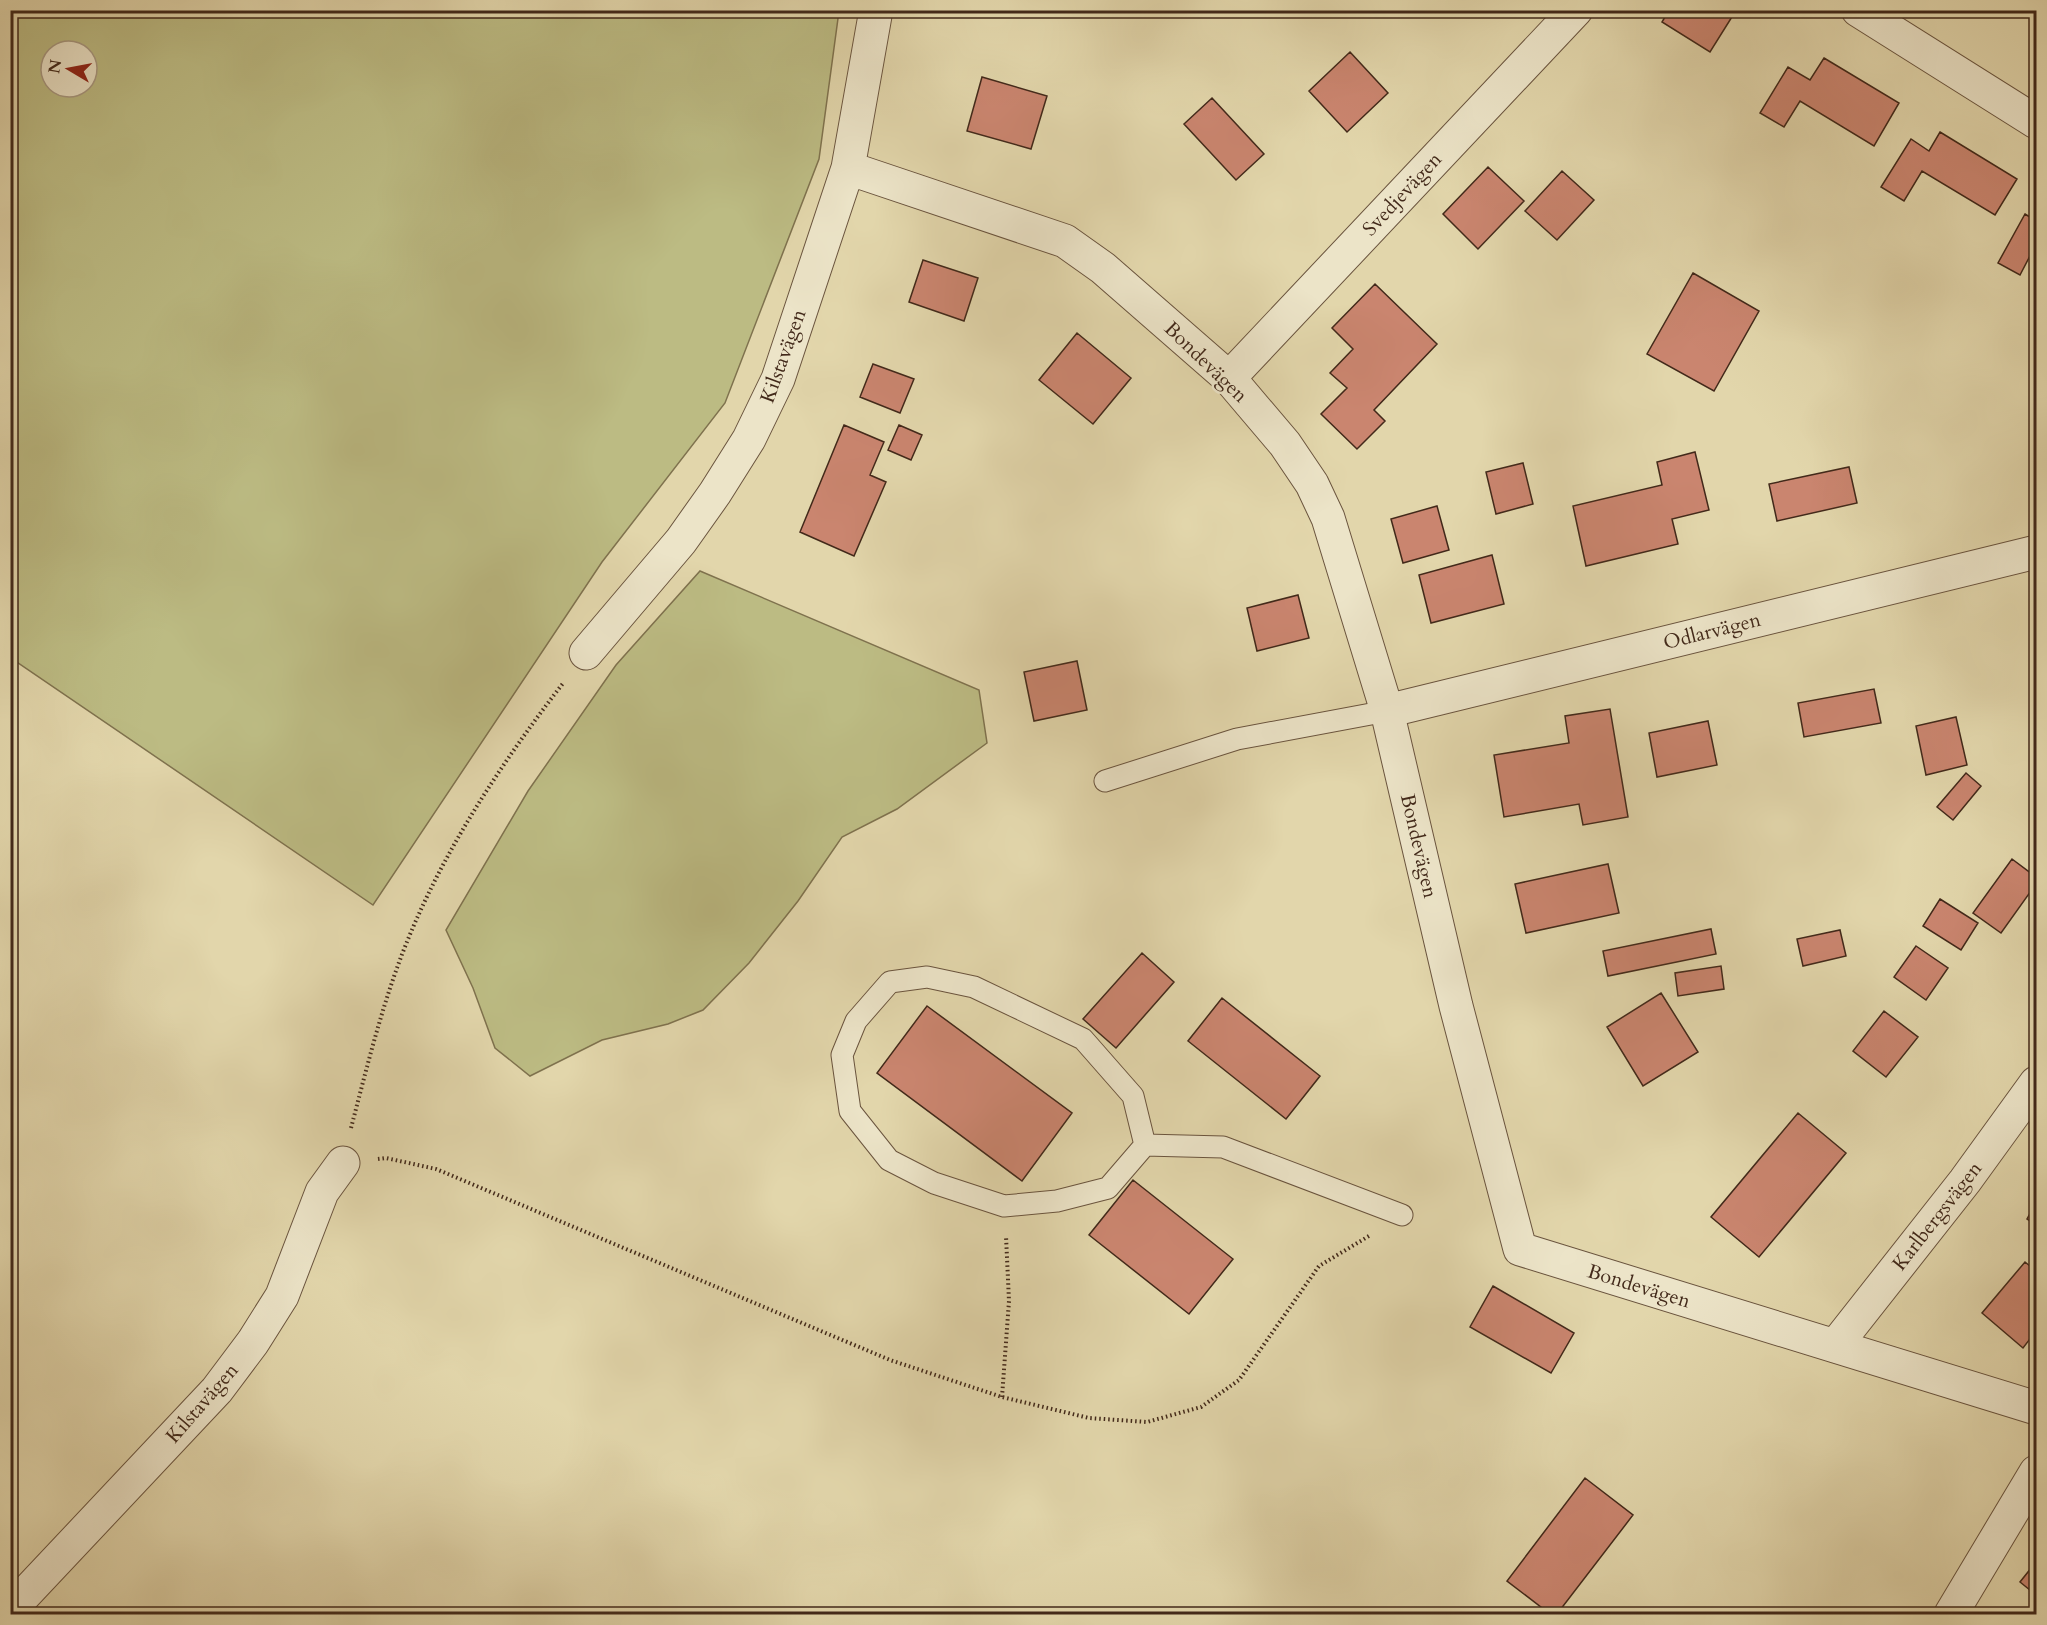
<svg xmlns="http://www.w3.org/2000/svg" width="2047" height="1625" font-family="Cardo,serif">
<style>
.green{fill:#bcbb83;stroke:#7f724e;stroke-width:1.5;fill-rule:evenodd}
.building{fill:#ca856f;stroke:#42291a;stroke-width:1.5}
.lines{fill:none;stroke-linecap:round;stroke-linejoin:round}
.service-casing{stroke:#6a543e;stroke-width:23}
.minor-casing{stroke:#6a543e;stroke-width:35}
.path{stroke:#42291a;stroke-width:4;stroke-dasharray:1.5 3;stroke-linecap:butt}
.service{stroke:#ece4c8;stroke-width:21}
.minor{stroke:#ece4c8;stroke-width:33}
.labels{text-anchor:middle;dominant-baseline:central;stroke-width:5;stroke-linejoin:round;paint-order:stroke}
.street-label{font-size:20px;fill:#42291a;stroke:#ece4c8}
</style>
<rect width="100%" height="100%" fill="#e2d6ab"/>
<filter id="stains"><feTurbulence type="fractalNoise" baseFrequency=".00333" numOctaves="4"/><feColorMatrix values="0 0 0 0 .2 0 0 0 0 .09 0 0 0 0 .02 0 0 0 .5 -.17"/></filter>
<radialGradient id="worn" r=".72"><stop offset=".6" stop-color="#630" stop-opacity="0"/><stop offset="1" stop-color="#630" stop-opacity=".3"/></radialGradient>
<!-- green -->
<path class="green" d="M11 10 839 11 819 159 725 403 602 562 373 905 11 658ZM51 51H87V87H51Z
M700 571 979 690 987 743 897 809 842 837 798 901 749 963 703 1010 668 1024 602 1040 530 1076 495 1048 473 988 446 930 528 791 616 665Z"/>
<!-- building -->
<path class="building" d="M1669 10H1733L1735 12 1710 52 1662 22Z
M1350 52 1388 93 1347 132 1309 91Z
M1824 58 1899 103 1874 146 1800 101 1784 127 1760 113 1788 67 1810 80Z
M982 77 1047 96 1031 149 967 131Z
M1212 98 1264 154 1236 180 1184 124Z
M1940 132 2017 179 1995 215 1922 171 1904 201 1881 187 1911 139 1929 151Z
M1488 167 1524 201 1478 249 1443 214Z
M1562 171 1594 200 1557 240 1525 211Z
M2025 214 2036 221V255L2032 252 2020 275 1998 263Z
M923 260 978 278 964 321 909 302Z
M1693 273 1759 311 1714 391 1647 354Z
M1375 284 1437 344 1374 410 1385 421 1357 449 1321 414 1347 388 1330 373 1353 349 1332 328Z
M1077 333 1131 378 1093 424 1039 380Z
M873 364 914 379 900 413 860 397Z
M844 425 884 442 870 475 886 482 854 556 800 532Z
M899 425 922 435 911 460 888 450Z
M1695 452 1709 510 1672 519 1678 544 1586 566 1573 506 1662 485 1657 462Z
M1523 463 1533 504 1496 514 1486 472Z
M1849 467 1857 503 1777 521 1769 484Z
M1437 506 1449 550 1403 563 1391 519Z
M1492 555 1504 604 1431 623 1419 575Z
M1298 595 1309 638 1257 651 1247 608Z
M1077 661 1087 710 1034 721 1024 672Z
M1874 689 1881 723 1804 737 1798 703Z
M1610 709 1628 817 1583 825 1579 804 1504 817 1494 755 1569 743 1565 716Z
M1956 717 1967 765 1926 775 1916 726Z
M1708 721 1717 765 1657 777 1649 733Z
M1966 773 1981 786 1953 820 1937 807Z
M2012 859 2036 877V884L2001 933 1973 913Z
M1608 864 1619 913 1526 933 1515 884Z
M1940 899 1978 923 1961 950 1923 926Z
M1711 929 1716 954 1608 976 1603 951Z
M1840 930 1846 956 1803 966 1797 939Z
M1916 946 1948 968 1926 1000 1894 977Z
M1142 953 1174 982 1116 1048 1083 1019Z
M1721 966 1724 989 1678 996 1675 973Z
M1661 993 1698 1052 1643 1086 1607 1027Z
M1222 998 1320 1076 1286 1119 1188 1041Z
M927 1006 1072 1113 1022 1181 877 1073Z
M1884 1011 1918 1037 1886 1077 1853 1051Z
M1798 1113 1846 1153 1759 1257 1711 1217Z
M1133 1180 1233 1259 1189 1314 1089 1235Z
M2036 1203V1225L2027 1219Z
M2025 1262 2036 1271V1331L2023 1348 1982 1313Z
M1493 1286 1574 1333 1551 1373 1470 1327Z
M1585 1478 1633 1515 1557 1614H1550L1507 1581Z
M2036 1562V1595L2020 1582Z"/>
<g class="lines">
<defs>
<path id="service" d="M1105 781 1237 739 1387 711
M927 977 974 987 1083 1039 1133 1096 1145 1145 1108 1188 1057 1201 1004 1206 934 1183 889 1160 850 1111 842 1055 856 1021 890 982Z
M1145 1145 1223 1147 1402 1215"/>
<path id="minor" d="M1858 10 2036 122
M848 168 1065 241 1103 268 1229 378 1285 444 1312 484 1328 518 1387 711 1456 1006 1520 1249 2036 1408
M1229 378 1576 10
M586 653 681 541 715 493 749 439 778 379 848 168 876 10
M1387 711 2036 552
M1835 1346 1965 1181 2036 1083
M10 1610 217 1390 253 1342 282 1296 322 1192 343 1163
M1951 1614 2036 1472"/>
</defs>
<!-- service casing -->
<use href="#service" class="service-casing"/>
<!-- minor casing -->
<use href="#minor" class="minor-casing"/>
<!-- path -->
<path class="path" d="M351 1128C366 1071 380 1013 401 957 439 857 499 766 564 682
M378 1159 386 1158 436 1169 890 1360 1002 1397 1089 1418 1147 1422 1201 1407 1239 1380 1319 1266 1369 1236
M1002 1397 1009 1301 1006 1236"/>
<!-- service -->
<use href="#service" class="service"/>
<!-- minor -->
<use href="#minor" class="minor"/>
</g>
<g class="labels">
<!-- street labels -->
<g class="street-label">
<text transform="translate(1402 194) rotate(-47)">Svedjevägen</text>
<text transform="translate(783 356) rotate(-70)">Kilstavägen</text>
<text transform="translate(1206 362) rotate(44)">Bondevägen</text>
<text transform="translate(1712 631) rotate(-14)">Odlarvägen</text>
<text transform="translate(1419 846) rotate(77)">Bondevägen</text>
<text transform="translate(1937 1216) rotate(-52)">Karlbergsvägen</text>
<text transform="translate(1639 1286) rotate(17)">Bondevägen</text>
<text transform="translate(202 1403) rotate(-49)">Kilstavägen</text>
</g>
</g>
<!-- margin -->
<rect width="2047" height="1625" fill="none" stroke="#e2d6ab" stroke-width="36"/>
<rect x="12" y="12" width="2023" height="1601" fill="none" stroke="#42291a" stroke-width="3"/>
<rect x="18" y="18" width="2011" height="1589" fill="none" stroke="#42291a" stroke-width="1.5"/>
<!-- north arrow -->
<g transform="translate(69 69) rotate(280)"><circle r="28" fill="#ece4c8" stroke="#a89982" stroke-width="1.5"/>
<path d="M0-4.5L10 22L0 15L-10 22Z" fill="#8f2418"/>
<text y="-9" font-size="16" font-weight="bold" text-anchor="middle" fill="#42291a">N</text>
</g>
<rect width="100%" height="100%" filter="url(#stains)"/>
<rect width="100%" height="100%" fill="url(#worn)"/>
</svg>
